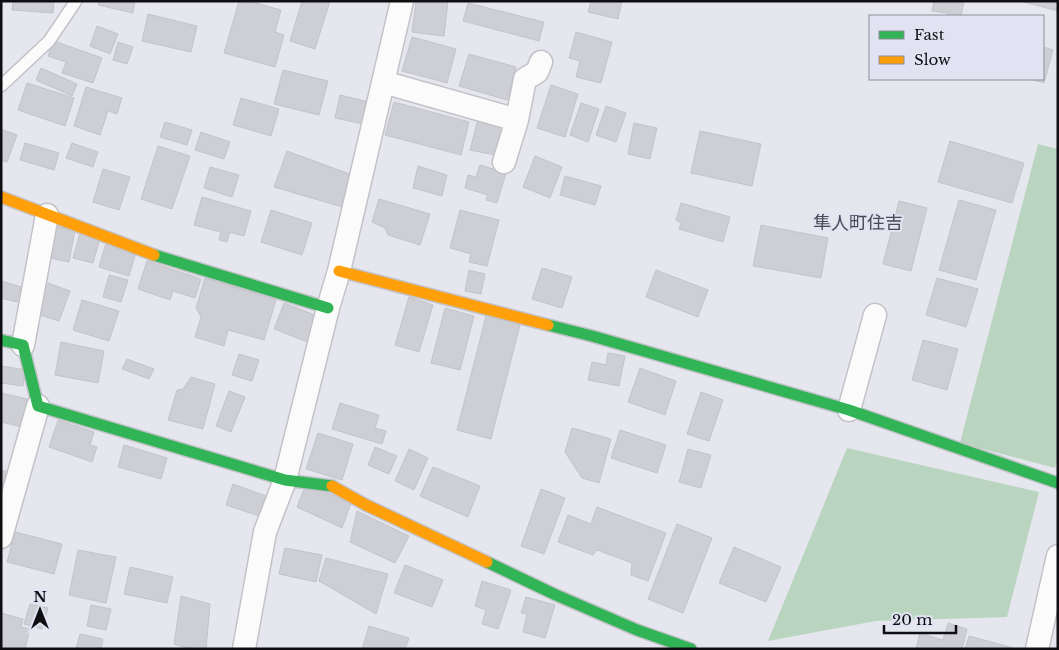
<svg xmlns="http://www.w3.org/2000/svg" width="1059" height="650" font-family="'Libre Baskerville','Noto Sans JP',serif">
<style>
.green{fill:#bad5bf}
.building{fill:#ceced5;stroke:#c3c3ca}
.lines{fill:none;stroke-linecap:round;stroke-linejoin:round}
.lane-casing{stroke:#c2c2c8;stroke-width:14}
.street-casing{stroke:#c2c2c8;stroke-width:25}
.fast-casing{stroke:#c2c2c8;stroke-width:14}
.slow-casing{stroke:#c2c2c8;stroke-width:14}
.lane{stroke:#fbfbfc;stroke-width:11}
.street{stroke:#fbfbfc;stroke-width:22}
.fast{stroke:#30b455;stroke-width:11}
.slow{stroke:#ff9f0a;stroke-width:11}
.labels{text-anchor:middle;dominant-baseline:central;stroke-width:4;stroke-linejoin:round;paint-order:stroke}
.quarter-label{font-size:18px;fill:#484955;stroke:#e2e3f2}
</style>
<rect width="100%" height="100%" fill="#e6e6ee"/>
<!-- green -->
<path class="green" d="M1038 144 1058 149V458L1055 468 960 443Z
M847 448 1039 492 1007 617 876 621 768 641Z"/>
<!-- building -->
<path class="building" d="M13 1H54L53 13 12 10Z
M99 1H135L133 13 98 5Z
M239 1H249L281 10 275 32 284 35 275 67 224 53Z
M302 1H330L315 49 290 41Z
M416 1H448L444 36 412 32Z
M591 1H622L618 19 588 12Z
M934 1H964L961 16H947V13L932 11Z
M1020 1H1058V11Z
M468 3 544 22 539 41 463 21Z
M148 14 197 26 191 52 142 41Z
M97 26 118 34 110 54 90 46Z
M576 32 612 42 601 83 576 77 580 61 569 58Z
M412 37 456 49 447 83 402 71Z
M54 41 102 58 93 83 62 73 66 62 48 56Z
M118 42 133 47 127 64 113 60Z
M1043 47 1053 50 1044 83 1030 79H1043Z
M469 54 516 67 507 100 459 86Z
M41 68 77 84 72 96 36 80Z
M283 70 328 81 319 115 274 104Z
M27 83 74 98 65 126 18 110Z
M551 85 578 94 565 137 537 128Z
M86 87 122 98 117 114 108 111 100 135 74 126Z
M340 95 369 102 364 124 335 118Z
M241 98 279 109 271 136 233 125Z
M394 102 469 122 461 155 385 135Z
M581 103 599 109 588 142 570 135Z
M606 106 626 113 616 142 596 135Z
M478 119 507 126 500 156 470 150Z
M165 122 192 130 187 145 160 137Z
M634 123 657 128 650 159 628 154Z
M1 129 17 135 7 162 1 160Z
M700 131 761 144 752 186 691 173Z
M201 132 230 142 224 159 195 150Z
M950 141 1024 163 1012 203 938 182Z
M25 143 59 153 54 170 20 160Z
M72 143 98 152 93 167 66 158Z
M158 146 190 156 172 209 141 199Z
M287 151 355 176 346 208 274 187Z
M535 156 562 167 550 198 523 187Z
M480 165 506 173 497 203 486 200 488 195 465 188 468 175 476 177Z
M418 166 447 175 442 196 413 188Z
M210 167 239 175 232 197 204 188Z
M103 169 130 177 119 210 93 202Z
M565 176 601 186 595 205 560 195Z
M202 197 251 211 244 236 230 232 227 242 219 240 221 232 194 225Z
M379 199 430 214 420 245 388 235 385 228 372 222Z
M959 200 996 210 976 280 939 270Z
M899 201 927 208 911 271 883 264Z
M681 203 730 217 723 242 679 229 681 223 676 220Z
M271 210 312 223 302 255 261 242Z
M460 210 499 220 487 266 469 262 471 254 450 248Z
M761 225 828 238 821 278 753 266Z
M52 226 75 230 69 262 46 257Z
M80 233 100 238 93 263 73 258Z
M106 243 136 252 129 276 99 267Z
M147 261 201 279 195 298 173 291 170 300 138 289Z
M542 268 572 277 562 308 532 299Z
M469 270 485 274 481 294 465 291Z
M656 270 708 290 698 317 646 297Z
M109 275 128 280 121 302 103 297Z
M205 278 276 300 264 340 228 330 224 346 195 337 201 317 196 308Z
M937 278 978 289 966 327 926 315Z
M1 281 21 287 17 302 1 298Z
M45 282 70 291 59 321 34 313Z
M409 297 433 305 419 352 395 345Z
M82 300 119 311 109 341 73 330Z
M284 303 320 317 310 343 274 329Z
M445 308 474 316 460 370 431 363Z
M487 312 521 321 491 439 457 430Z
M923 340 958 349 947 390 912 380Z
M61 342 104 351 98 383 55 375Z
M608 353 625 356 619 386 588 380 592 362 606 365Z
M239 354 259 360 252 381 232 375Z
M127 359 154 369 149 379 122 369Z
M1 366 26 370 23 386 1 383Z
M640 368 676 381 665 415 628 402Z
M191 377 215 384 203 429 168 420 177 390 183 389Z
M229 391 245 397 231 432 216 426Z
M701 392 723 400 709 441 687 434Z
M1 393 27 399 22 427 1 422Z
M340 403 379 415 375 428 386 431 382 444 332 429Z
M58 420 94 432 90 445 97 447 92 462 49 447Z
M572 428 611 439 599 483 582 478 565 452Z
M620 430 666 445 657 473 611 458Z
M318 433 353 444 342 480 306 469Z
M124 445 167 458 161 479 118 467Z
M375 447 397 456 389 474 368 465Z
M409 449 428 458 414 490 395 481Z
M688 449 711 455 701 488 679 482Z
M433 467 480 486 468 517 420 496Z
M1 470 13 473 9 490 1 488Z
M233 484 266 496 259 516 226 505Z
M306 484 351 503 342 528 297 507Z
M541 489 565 498 544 554 521 546Z
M597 507 666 533 648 581 631 575 632 563 597 550 593 555 558 542 568 515 591 524Z
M357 511 409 536 395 563 350 542Z
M677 524 712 538 683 613 648 599Z
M15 532 62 544 54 574 7 562Z
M734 547 781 567 766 602 719 583Z
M285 548 322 555 316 582 279 574Z
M78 550 116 557 106 603 69 595Z
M326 558 388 574 376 614 319 581Z
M405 565 443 580 432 607 394 593Z
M130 567 173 577 167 603 124 594Z
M482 581 511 590 498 629 482 624 486 610 475 606Z
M181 596 210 604 206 649H191L174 644Z
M526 597 555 605 545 638 523 632 527 614 521 613Z
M30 604 48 608 42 629 24 624Z
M91 605 111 609 106 630 87 626Z
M1 613 23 619 21 627 30 629 25 649H1Z
M948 623 967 629 962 649H916L920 633 943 640Z
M369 626 409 638 405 649H362Z
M80 634 103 639 101 649H76Z
M969 636 1017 649H965Z"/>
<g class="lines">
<defs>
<path id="lane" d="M1 86 49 41 76 1"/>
<path id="street" d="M383 82 517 120
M504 162 517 120 525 79 537 72 541 62
M23 345 47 215
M849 410 875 315
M1 537 38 406
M244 649 265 532 285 480 328 308 339 271 402 1
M1037 649 1058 556"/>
<path id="fast" d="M154 255 328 308
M548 325 592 336 849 410 1058 483
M1 340 23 345 38 406 285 480 332 486
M487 562 556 595 637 630 691 649"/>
<path id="slow" d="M1 197 154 255
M339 271 548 325
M332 486 366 505 487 562"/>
</defs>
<!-- lane casing -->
<use href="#lane" class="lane-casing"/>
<!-- street casing -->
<use href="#street" class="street-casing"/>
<!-- fast casing -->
<use href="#fast" class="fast-casing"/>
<!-- slow casing -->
<use href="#slow" class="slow-casing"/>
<!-- lane -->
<use href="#lane" class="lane"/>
<!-- street -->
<use href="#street" class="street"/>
<!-- fast -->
<use href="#fast" class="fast"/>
<!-- slow -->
<use href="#slow" class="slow"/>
</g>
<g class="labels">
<!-- quarter labels -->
<g class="quarter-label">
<text x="858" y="223">隼人町住吉</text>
</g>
</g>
<!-- border -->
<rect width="1059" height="650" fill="none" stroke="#0e0e13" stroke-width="5"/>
<!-- legend -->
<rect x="869" y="15" width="175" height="65" fill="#e2e3f2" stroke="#8d8e99"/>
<rect x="879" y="31" width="25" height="8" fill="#30b455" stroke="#8d8e99"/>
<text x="914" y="40" font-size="15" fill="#0e0e13">Fast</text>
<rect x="879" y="56" width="25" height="8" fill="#ff9f0a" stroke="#8d8e99"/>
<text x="914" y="65" font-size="15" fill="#0e0e13">Slow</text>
<!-- north arrow -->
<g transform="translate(40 610)" stroke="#e2e3f2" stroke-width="4" paint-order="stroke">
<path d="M0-4L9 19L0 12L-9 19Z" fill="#0e0e13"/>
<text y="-8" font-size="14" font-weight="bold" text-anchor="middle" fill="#0e0e13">N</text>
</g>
<!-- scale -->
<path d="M884 625v8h72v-8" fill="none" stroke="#0e0e13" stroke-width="2.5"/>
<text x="892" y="625" font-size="15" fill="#0e0e13" stroke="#e2e3f2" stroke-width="4" paint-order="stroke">20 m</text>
</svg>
